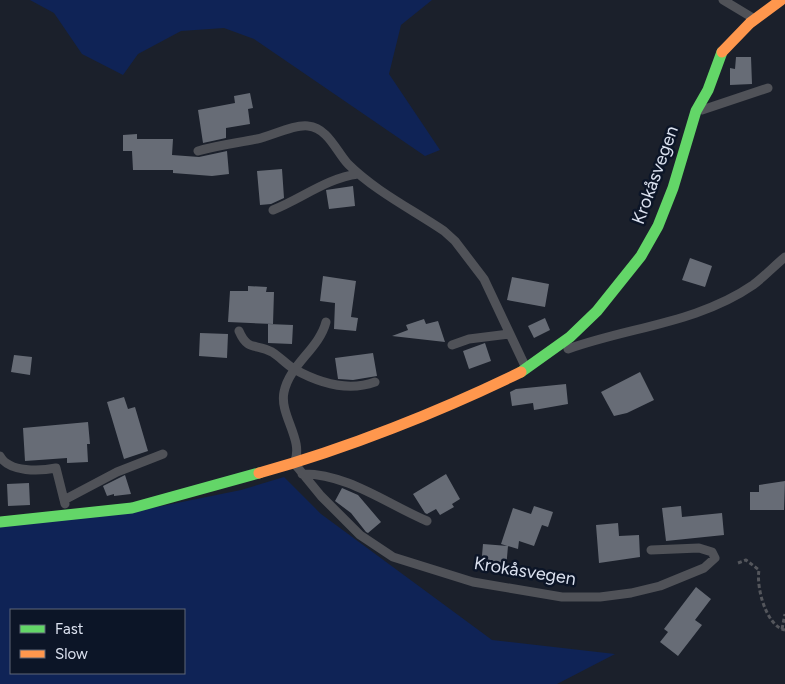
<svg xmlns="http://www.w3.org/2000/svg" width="785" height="684" font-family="Figtree,sans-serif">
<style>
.green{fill:#0f2356;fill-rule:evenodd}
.building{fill:#676c76}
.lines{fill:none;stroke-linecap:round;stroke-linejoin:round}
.path{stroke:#54565c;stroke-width:3;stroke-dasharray:4 2.5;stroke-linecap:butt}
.lane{stroke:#505258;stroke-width:9}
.fast{stroke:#63d668;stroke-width:11}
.slow{stroke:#ff974d;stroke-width:11}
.labels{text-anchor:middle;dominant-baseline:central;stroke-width:5;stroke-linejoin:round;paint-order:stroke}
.street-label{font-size:18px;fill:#dbe1ef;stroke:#0c1527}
</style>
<rect width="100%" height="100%" fill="#1b202b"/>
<!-- green -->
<path class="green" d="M30 0H432L401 25 389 74 440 150 425 156 254 39 224 28 181 31 138 54 123 75 82 54 54 13Z
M284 477 321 514 492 640 615 654 557 684H0V524L142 510 241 490ZM11 610H184V673H11Z"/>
<!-- building -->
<path class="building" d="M736 57H751L752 84 730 85V68L735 69Z
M250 93 253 108 248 109 250 124 226 128V138L203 143 198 110 235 103 234 96Z
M137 134V139H173L172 155 199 157 227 151 229 174 212 176 173 173V170H133L132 151H123V135Z
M282 169 284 198 271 204 260 205 257 171Z
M353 186 355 206 329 209 326 190Z
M690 258 712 266 705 287 682 280Z
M323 276 356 281 351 317 358 318 356 331 334 329 335 303 320 301Z
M512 277 549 284 545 307 507 300Z
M248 286 267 287 266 292H274L273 324 228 322 230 291H248Z
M545 318 550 330 534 338 528 326Z
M424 319 426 324 438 321 445 342 392 336 408 330 406 325Z
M268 324 293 325 292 344 268 343Z
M200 333 228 334 227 358 199 356Z
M485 343 491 361 469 369 463 351Z
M373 353 377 376 353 380 338 379 335 358Z
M14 355 32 357 30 375 11 372Z
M640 372 654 400 627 413 614 416 601 392Z
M566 384 568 404 534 410 533 403 512 406 510 392 516 389Z
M124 397 128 409 135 407 148 451 124 459 107 402Z
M88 422 90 444H87L88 462 67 463V458L25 461 23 428Z
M446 474 460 499 452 504 454 507 440 515 436 509 427 514 425 513 413 494Z
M125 475 131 494 114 496V494L107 496 103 486Z
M785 481 784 510H750V492H759V485Z
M29 483 30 505 8 506 7 484Z
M342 488 358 495 381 522 368 533 366 532 351 513 335 501Z
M534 506 553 512 548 527 542 525 534 546 519 541 518 549 501 544 513 508 531 514Z
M681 506 682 517 722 513 724 535 666 541 662 508Z
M618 523 619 536 639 535 640 557 599 563 596 525Z
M483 544 508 546 506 569 481 567Z
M696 587 711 599 695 620 702 625 678 656 660 642 668 632 664 629Z"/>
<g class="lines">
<!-- path -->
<path class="path" d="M738 563 746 560 759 570C756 587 766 626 785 630
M782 629 785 614"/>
<!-- lane -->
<path class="lane" d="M723 0 753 18
M702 110 768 88
M198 151C218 145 237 143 257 139 271 136 295 124 308 126 328 128 336 151 348 164 375 191 413 210 444 231L455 241 484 279 526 368
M273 210C301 199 327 178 358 174
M326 322C319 349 290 364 284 392 279 415 305 441 294 463L321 496 360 535 393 557 473 582 562 597H600L631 593 660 586 704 568 715 558 712 552 699 548 651 550
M239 331C248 352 256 343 272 352 280 357 286 364 294 369 319 383 347 392 375 382
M452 345 469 339 509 334
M568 349C629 327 698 323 753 285 764 277 774 266 785 257
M0 456C9 473 41 471 56 468L65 504
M302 474C346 473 387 504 427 521
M64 500 117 472 163 454"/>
<!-- fast -->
<path class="fast" d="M521 372 570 337 597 311 641 256 658 226 673 188 696 111 708 90 722 52
M0 522 132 508 259 473"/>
<!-- slow -->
<path class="slow" d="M722 52 750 23 781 0
M259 473C346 449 441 411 521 372"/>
</g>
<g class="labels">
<!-- street labels -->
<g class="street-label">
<text transform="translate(655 175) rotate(-70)">Krokåsvegen</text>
<text transform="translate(525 571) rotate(9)">Krokåsvegen</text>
</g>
</g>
<!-- legend -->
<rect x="10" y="609" width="175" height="65" fill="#0c1527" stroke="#5f6777"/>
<rect x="20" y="625" width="25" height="8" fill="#63d668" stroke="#5f6777"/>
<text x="55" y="634" font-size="15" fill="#dbe1ef">Fast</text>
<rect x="20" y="650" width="25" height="8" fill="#ff974d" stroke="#5f6777"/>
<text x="55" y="659" font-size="15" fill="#dbe1ef">Slow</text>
</svg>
